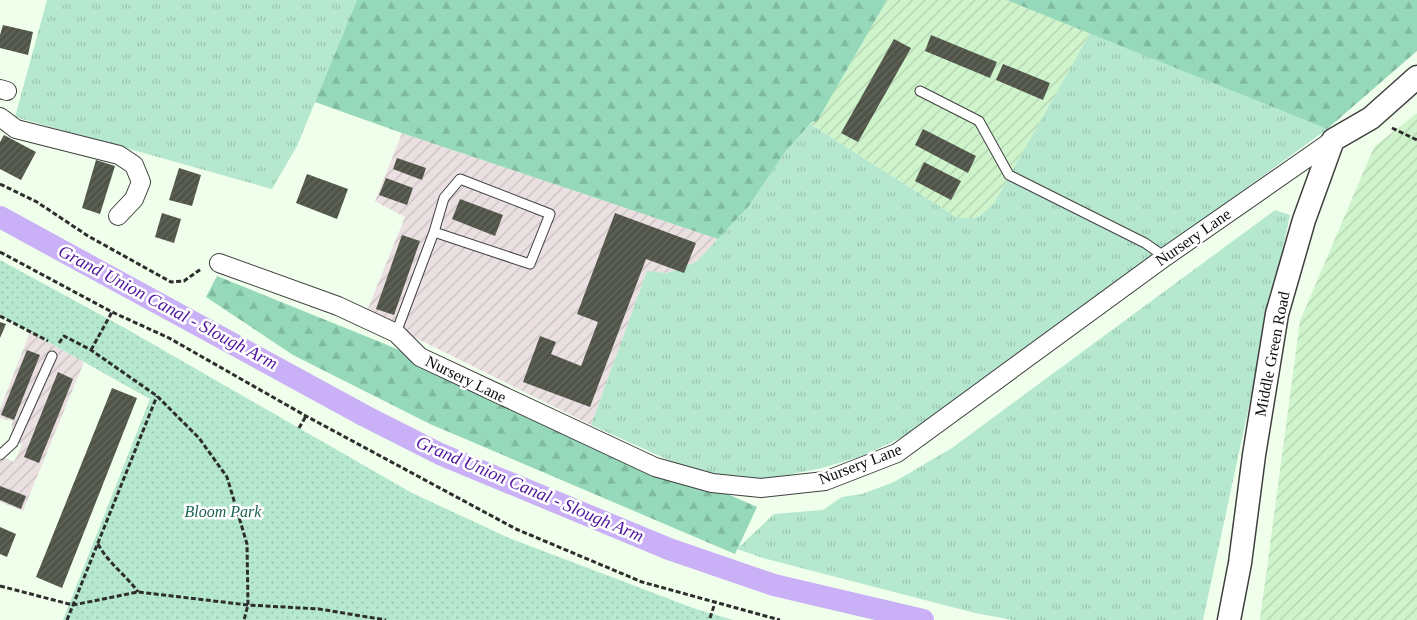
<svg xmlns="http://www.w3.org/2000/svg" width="1417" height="620" font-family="'Times New Roman',serif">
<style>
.industrial{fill:url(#industrial-furrows)}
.farmland{fill:url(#farmland-furrows)}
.grass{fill:url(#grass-tufts)}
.forest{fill:url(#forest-firs)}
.park{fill:url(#park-dots)}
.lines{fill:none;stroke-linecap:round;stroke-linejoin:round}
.canal{stroke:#cab0f6;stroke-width:22}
.building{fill:url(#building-hatch)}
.service-casing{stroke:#3f3f3f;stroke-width:11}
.minor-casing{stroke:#3f3f3f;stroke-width:20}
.tertiary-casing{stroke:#3f3f3f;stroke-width:25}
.path{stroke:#2e2e2e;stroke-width:3;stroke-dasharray:5 2.5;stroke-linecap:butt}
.service{stroke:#fff;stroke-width:9}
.minor{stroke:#fff;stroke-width:18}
.tertiary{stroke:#fff;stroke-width:22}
.labels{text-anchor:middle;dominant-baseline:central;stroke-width:5;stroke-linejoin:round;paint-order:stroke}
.street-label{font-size:16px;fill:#0c0c0c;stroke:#fff}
.park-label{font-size:16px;font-style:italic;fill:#1d6354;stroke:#fff}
.water-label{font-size:18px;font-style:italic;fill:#50169d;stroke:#fff}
</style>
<defs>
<pattern id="industrial-furrows" width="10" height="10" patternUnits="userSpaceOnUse" patternTransform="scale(1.25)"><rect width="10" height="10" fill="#ebe0e1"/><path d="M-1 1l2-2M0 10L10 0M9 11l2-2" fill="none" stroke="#c8bfc0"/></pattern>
<pattern id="farmland-furrows" width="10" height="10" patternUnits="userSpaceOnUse" patternTransform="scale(1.25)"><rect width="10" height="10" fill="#cff4cc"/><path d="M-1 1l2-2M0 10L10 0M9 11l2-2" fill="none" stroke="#b1d0ae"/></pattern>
<pattern id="grass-tufts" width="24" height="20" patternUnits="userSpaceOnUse" patternTransform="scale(1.25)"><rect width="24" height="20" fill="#b5e8ce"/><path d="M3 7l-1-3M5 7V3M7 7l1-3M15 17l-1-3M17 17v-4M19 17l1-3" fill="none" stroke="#9ac6b0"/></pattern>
<pattern id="forest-firs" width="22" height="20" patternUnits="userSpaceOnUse" patternTransform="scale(1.25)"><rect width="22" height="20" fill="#95d9ba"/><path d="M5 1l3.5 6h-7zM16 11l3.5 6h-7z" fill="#7fb99f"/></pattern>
<pattern id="park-dots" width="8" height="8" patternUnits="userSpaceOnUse" patternTransform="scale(1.25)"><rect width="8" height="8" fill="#b5e8ce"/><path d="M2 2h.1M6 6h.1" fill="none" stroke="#9ac6b0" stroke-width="1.8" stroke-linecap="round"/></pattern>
<pattern id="building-hatch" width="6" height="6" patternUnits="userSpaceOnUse" patternTransform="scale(1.25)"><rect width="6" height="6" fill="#505448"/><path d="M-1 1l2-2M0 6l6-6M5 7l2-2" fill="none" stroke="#64685e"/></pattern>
</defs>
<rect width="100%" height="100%" fill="#efffeb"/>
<!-- industrial -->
<path class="industrial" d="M402 133 718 239 696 262 667 273 647 271 591 425 366 313 405 217 375 201Z
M30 332 84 362 23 511 0 502V461L6 458 14 462 22 445 12 436V421L0 418V409Z"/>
<!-- farmland -->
<path class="farmland" d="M887 0H1007L1090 33 994 203 977 218H958L810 124 813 121 816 122Z
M1417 113V620H1260L1300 321 1374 147Z"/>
<!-- grass -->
<path class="grass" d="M47 0H357L297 146 272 189 15 117Z
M1090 33 1327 129 929 421 905 436 862 456 822 468 777 477 746 480 693 471 591 425 647 271 667 273 696 262 749 206 785 152 810 124 958 218H977L994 203Z
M1275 210 1290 215 1203 620H1013L975 613 763 558 737 549 774 514 823 510 842 497 862 494 894 482 952 448Z"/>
<!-- forest -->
<path class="forest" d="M357 0H887L816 123 813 121 810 124 785 152 749 206 718 239 402 133 315 102Z
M1007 0H1417V51L1327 129Z
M217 276 385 344 757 507 735 554 430 424 293 355 206 297Z"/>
<!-- park -->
<path class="park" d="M0 260 123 327 412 493 509 538 693 608 733 620H63L150 399 0 315Z"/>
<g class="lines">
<!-- canal -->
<path class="canal" d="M0 217 365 416 440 454 669 549 774 585 923 620"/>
</g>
<!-- building -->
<path class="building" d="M3 25 33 32 28 55 0 48V35Z
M931 35 997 62 990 78 925 51Z
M894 39 911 48 858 142 841 133Z
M1003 64 1050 83 1043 100 996 80Z
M923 129 976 156 968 173 915 145Z
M4 135 36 152 21 180 0 169V142Z
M397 158 426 168 422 180 393 169Z
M96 160 115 166 100 214 82 208Z
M924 162 961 181 951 200 915 181Z
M179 168 201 175 192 206 169 200Z
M307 174 348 189 337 219 296 203Z
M386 178 413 188 407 205 379 195Z
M460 199 503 215 495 236 452 219Z
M162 213 181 219 174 243 155 237Z
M615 213 696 243 684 273 646 259 590 407 523 382 540 336 556 342 551 354 581 366 598 322 577 314Z
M402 235 420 241 394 315 376 309Z
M0 322 6 324 0 338Z
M27 350 40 355 14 420 1 415Z
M58 372 73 379 39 463 24 457Z
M112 388 137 398 62 588 36 577Z
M0 486 26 496 21 509 0 500Z
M0 527 16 534 7 557 0 554Z"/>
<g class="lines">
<defs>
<path id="service" d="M920 91 979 121 1009 175 1145 243 1165 257
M396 333 434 232 444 198 460 179 550 214 530 264 434 232
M0 455 13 443 52 356"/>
<path id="minor" d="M0 89 7 91
M0 117 16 129 119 155 134 165 141 182 134 199 118 216
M219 263 338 306 396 333 420 357 655 467 712 483 761 488 825 481 897 453 1165 257 1333 140"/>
<path id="tertiary" d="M1229 620 1240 563 1254 455 1277 314 1304 220 1333 140 1371 118 1417 77"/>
</defs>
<!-- service casing -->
<use href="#service" class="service-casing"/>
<!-- minor casing -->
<use href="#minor" class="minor-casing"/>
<!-- tertiary casing -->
<use href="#tertiary" class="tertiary-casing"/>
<!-- path -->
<path class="path" d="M1392 128 1417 140
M0 184 37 202 88 236 171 282 184 281 201 269
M0 252 112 312 169 338 306 416 516 529 642 582 780 620
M0 316 48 341
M59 343 64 336 91 350 157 396 199 438 227 477 247 544 248 605 244 620
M91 350 112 312
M299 428 306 416
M98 544C108 563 126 575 138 592
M0 586 73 605 138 592 248 605 319 609 386 620
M710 618 715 603
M67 620 157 396"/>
<!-- service -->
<use href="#service" class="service"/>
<!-- minor -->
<use href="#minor" class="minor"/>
<!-- tertiary -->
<use href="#tertiary" class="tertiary"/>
</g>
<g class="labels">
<!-- street labels -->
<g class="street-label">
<text transform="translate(1193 237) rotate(-35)">Nursery Lane</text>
<text transform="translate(1272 354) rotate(-79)">Middle Green Road</text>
<text transform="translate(466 379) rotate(26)">Nursery Lane</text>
<text transform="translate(860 464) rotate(-21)">Nursery Lane</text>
</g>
<!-- park labels -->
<g class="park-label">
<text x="223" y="511">Bloom Park</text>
</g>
<!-- water labels -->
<g class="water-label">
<text transform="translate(168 307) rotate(28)">Grand Union Canal - Slough Arm</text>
<text transform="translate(530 489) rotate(23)">Grand Union Canal - Slough Arm</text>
</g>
</g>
</svg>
